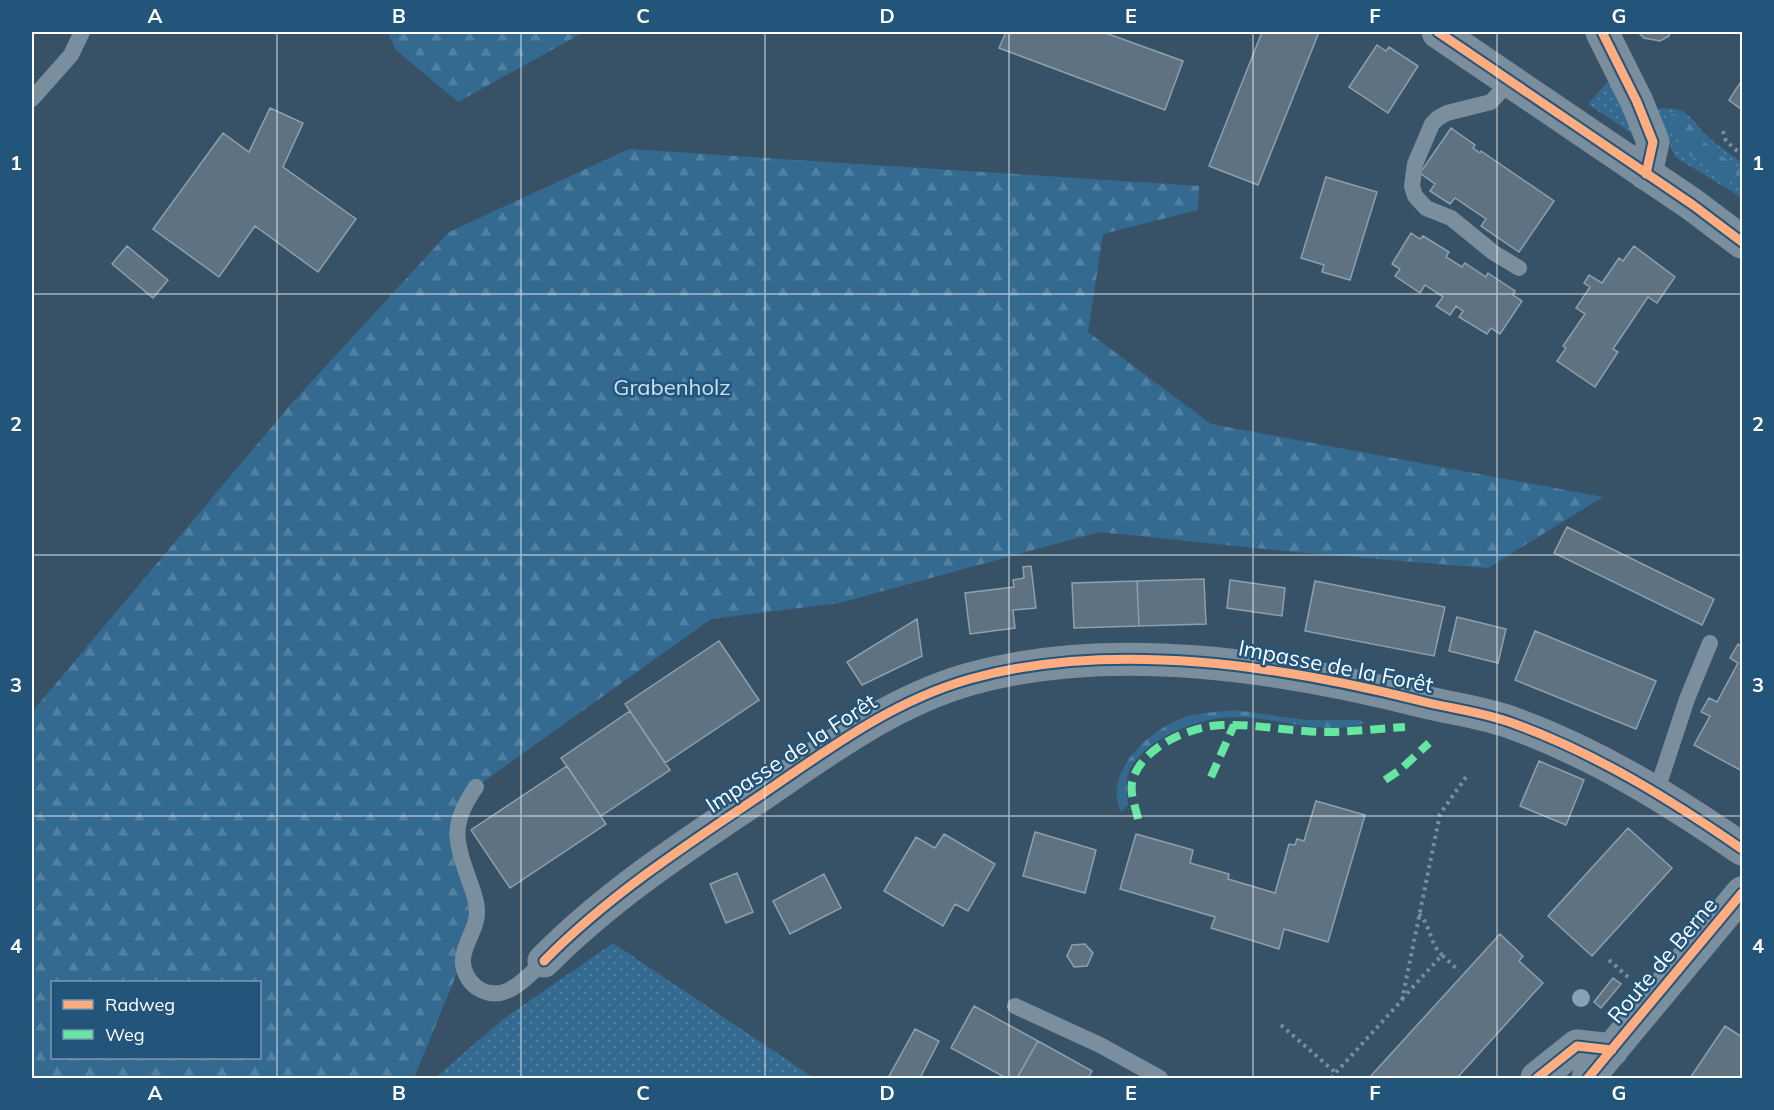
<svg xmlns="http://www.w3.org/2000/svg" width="1774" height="1110" font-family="Mulish,sans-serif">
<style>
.grass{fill:url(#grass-dots)}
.forest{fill:url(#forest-firs);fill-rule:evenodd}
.building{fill:#5e7282;stroke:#8fa0ad;stroke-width:1.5}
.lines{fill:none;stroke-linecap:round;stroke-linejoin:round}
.path{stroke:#7b8e9e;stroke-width:4;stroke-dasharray:3 4.5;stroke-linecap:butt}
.service{stroke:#7b8e9e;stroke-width:16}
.minor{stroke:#7b8e9e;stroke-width:33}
.primary{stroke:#7a8e9d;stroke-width:33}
.quiet{stroke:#66e7a1;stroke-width:8;stroke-dasharray:15 8;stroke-linecap:butt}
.cycleway-casing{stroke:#23557b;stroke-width:13}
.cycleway{stroke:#ffac80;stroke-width:9}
.tree{fill:#87a1b5}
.grid{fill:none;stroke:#fff;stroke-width:1.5;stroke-opacity:0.55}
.labels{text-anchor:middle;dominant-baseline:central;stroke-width:5;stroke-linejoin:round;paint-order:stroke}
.park-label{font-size:22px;fill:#c9e2f4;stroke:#23557b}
.street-label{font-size:22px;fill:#fff;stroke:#23557b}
.neatline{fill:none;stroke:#fff;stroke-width:2}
.grid-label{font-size:20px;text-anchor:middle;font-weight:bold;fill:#fff}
</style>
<defs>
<pattern id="grass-dots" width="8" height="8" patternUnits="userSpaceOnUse" patternTransform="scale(1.5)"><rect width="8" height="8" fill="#346a90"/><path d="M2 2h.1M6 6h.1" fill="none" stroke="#5280a1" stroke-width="1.8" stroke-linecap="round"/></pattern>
<pattern id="forest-firs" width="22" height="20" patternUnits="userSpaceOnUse" patternTransform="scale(1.5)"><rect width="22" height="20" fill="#346a90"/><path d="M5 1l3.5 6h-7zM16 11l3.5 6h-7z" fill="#5280a1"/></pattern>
</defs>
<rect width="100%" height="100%" fill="#375267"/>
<!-- grass -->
<path class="grass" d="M1612 77 1640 139 1588 104Z
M1662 108C1689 109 1688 116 1704 133 1715 144 1730 153 1742 163V193L1739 196 1675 157 1656 111Z
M613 943 814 1078H435L502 1020Z"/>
<!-- forest -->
<path class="forest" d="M388 32H584L458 102 396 50Z
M1673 114 1688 121 1698 137 1742 172V182L1734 184 1685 152 1668 118Z
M629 149 1199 186 1198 210 1103 234 1088 332 1211 424 1603 497 1488 568 1294 552 1100 532 839 603 711 619 476 787 458 817 476 900 462 961 414 1078H32V712L291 404 449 232ZM52 982H260V1058H52Z
M1234 710 1306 720H1360L1365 723C1329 737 1274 717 1238 717 1202 716 1148 736 1130 769 1125 780 1127 793 1128 805L1121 812C1101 771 1153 727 1188 716 1202 712 1220 712 1234 710Z"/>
<!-- building -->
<path class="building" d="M1006 32H1103L1183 61 1165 110 999 48Z
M1262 32H1319L1258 185 1209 166Z
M1638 32H1670L1669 36 1660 41 1644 38Z
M1377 45 1386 51 1389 47 1418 66 1388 113 1349 87Z
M1742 80V110L1729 100Z
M270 108 303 123 283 167 356 219 318 272 255 226 219 277 153 229 223 133 249 152Z
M1451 128 1475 145 1473 148 1480 153 1481 151 1554 201 1519 252 1481 226 1486 219 1455 198 1450 204 1430 191 1435 184 1420 173Z
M1326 177 1377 192 1350 280 1322 272 1324 265 1301 258Z
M1411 233 1420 239 1423 236 1449 252 1446 257 1462 267 1465 263 1486 277 1488 273 1515 291 1513 295 1522 301 1500 334 1491 328 1487 334 1459 317 1463 311 1456 306 1450 315 1436 306 1443 297 1425 285 1420 293 1395 276 1400 269 1392 264Z
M127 246 168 280 153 298 112 264Z
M1634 246 1675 277 1657 303 1648 297 1613 349 1618 352 1595 387 1557 361 1566 348 1563 346 1585 314 1576 308 1590 287 1584 283 1589 275 1602 283 1619 258 1623 261Z
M1567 527 1714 599 1702 625 1554 553Z
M1031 566 1036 608 1013 610 1015 628 970 634 965 593 1014 587 1013 580 1024 578 1023 567Z
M1204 579 1206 624 1139 626 1137 581Z
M1230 580 1285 588 1282 616 1227 608Z
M1137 581 1139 626 1074 628 1072 583Z
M1315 581 1445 607 1434 656 1305 631Z
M1457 617 1506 629 1498 663 1449 651Z
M917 619 922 656 862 685 847 662Z
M1535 631 1656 681 1636 729 1515 680Z
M719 641 759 700 665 763 625 704Z
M1738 644 1742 647V771L1694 745 1710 716 1701 712 1709 698 1717 702 1738 663 1730 658Z
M630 711 670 770 601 816 561 758Z
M1539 761 1584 780 1566 825 1520 806Z
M567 766 606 824 510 888 471 830Z
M1316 801 1365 815 1328 942 1284 929 1279 949 1211 928 1215 917 1120 889 1136 834 1193 850 1190 863 1229 874 1228 879 1275 893 1289 844 1295 845 1297 839 1304 841Z
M1628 828 1672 868 1592 956 1548 916Z
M1035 832 1096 850 1085 893 1023 876Z
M944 834 995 864 968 911 955 904 943 926 884 891 916 837 935 848Z
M737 873 753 912 726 923 710 884Z
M824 874 841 908 790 934 773 901Z
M1500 934 1523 956 1519 961 1543 983 1457 1078H1369Z
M1085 944 1093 953 1087 966 1074 967 1067 956 1072 945Z
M1613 978 1621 984 1601 1008 1594 1002Z
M974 1006 1038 1041 1017 1078H1006L951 1048Z
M1725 1026 1742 1037V1078H1690Z
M915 1029 939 1041 920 1078H888Z
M1038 1041 1092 1071 1088 1078H1017Z"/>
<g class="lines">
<!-- path -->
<path class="path" d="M1723 131 1726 141 1742 155
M1419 914C1431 925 1429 943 1442 955
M1609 960 1628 977
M1402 999 1442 955 1459 971
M1281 1025 1336 1073
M1331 1078 1402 1000 1440 814 1466 777"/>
<!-- service -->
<path class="service" d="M1510 81 1491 102 1447 113 1438 118 1432 124 1415 164 1412 186 1415 196 1426 208 1451 218 1494 253 1519 268
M32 99 71 55 82 32
M476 787C450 824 455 840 469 880 473 891 477 900 477 911 478 927 464 943 463 959 462 969 468 981 476 987 503 1006 525 979 544 961
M1656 793 1687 699 1710 643
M1015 1006 1100 1045 1160 1078"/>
<!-- minor -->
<path class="minor" d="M1602 32 1637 102 1653 142 1646 174
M544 961C608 896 686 845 761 795 827 750 892 701 970 679 1113 639 1283 666 1425 702 1454 709 1487 713 1515 724 1597 754 1671 800 1742 849
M1537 1078 1577 1046 1612 1050"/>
<!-- primary -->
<path class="primary" d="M1438 32 1693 205 1742 242
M1588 1078 1742 893"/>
<!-- quiet -->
<path class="quiet" d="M1211 777 1234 725
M1385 780 1400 770 1429 743
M1138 819C1136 808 1130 795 1132 783 1139 748 1190 726 1222 725 1250 724 1277 729 1305 731 1338 734 1372 729 1405 727"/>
<defs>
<path id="cycleway" d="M1438 32 1693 205 1742 242
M1602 32 1637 102 1653 142 1646 174
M544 961C608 896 686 845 761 795 827 750 892 701 970 679 1113 639 1283 666 1425 702 1454 709 1487 713 1515 724 1597 754 1671 800 1742 849
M1537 1078 1577 1046 1612 1050
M1588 1078 1742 893"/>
</defs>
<!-- cycleway casing -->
<use href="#cycleway" class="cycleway-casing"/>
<!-- cycleway -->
<use href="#cycleway" class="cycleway"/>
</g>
<!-- trees -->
<circle class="tree" cx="1581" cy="998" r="9"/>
<!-- grid -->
<path class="grid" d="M277 32V1078M521 32V1078M765 32V1078M1009 32V1078M1253 32V1078M1497 32V1078M32 294H1742M32 555H1742M32 816H1742"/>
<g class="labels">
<!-- park labels -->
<g class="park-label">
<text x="672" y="387">Grabenholz</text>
</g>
<!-- street labels -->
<g class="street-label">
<text transform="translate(1336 666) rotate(11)">Impasse de la Forêt</text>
<text transform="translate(791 753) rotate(-33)">Impasse de la Forêt</text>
<text transform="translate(1662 960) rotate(-50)">Route de Berne</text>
</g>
</g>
<!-- border -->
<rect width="1774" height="1110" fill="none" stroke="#23557b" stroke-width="66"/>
<!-- legend -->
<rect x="51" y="981" width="210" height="78" fill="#23557b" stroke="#7b99b0" stroke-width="1.5"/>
<rect x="63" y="1000" width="30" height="9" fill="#ffac80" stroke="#7b99b0" stroke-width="1.5"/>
<text x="105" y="1011" font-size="18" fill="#ffffff">Radweg</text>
<rect x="63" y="1030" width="30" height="9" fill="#66e7a1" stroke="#7b99b0" stroke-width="1.5"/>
<text x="105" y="1041" font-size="18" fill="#ffffff">Weg</text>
<rect x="33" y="33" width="1708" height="1044" class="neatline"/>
<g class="grid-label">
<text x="155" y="23">A</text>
<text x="399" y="23">B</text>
<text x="643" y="23">C</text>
<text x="887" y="23">D</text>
<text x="1131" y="23">E</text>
<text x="1375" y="23">F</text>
<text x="1619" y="23">G</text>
<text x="16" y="170">1</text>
<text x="1758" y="170">1</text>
<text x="16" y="431">2</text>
<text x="1758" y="431">2</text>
<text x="16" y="692">3</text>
<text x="1758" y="692">3</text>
<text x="16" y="953">4</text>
<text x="1758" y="953">4</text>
<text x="155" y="1100">A</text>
<text x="399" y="1100">B</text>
<text x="643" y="1100">C</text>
<text x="887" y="1100">D</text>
<text x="1131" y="1100">E</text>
<text x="1375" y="1100">F</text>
<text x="1619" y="1100">G</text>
</g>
</svg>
